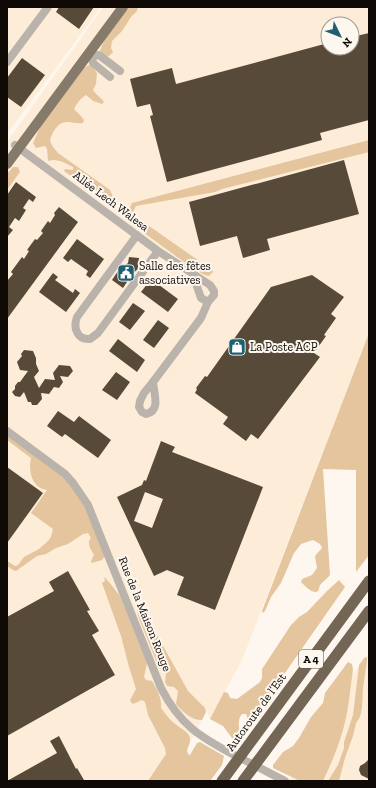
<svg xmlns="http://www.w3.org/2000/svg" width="376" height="788" font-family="'Zilla Slab',serif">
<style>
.built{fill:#fdedd8;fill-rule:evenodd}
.green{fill:#e4c59d}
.building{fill:#574a39;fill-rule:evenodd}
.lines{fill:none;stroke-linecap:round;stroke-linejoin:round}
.minor{stroke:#bab3ab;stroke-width:8}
.major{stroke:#867a6b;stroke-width:10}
.highway{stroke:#746655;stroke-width:11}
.labels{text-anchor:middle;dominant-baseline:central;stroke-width:4;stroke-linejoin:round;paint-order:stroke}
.shield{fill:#fdf7ef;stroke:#56514b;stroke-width:1}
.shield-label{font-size:11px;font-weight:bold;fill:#0f0a05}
.street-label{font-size:12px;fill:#0f0a05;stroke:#fdf7ef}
.poi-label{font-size:12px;fill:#0f0a05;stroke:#fdf7ef;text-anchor:start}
</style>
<rect width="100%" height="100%" fill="#fdf7ef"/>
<!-- built -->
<path class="built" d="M7 7H101L7 134Z
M103 7H369V333L242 660 210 719 207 710 184 754 167 781H7V142ZM328 24H352V48H328Z
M369 653V781H289L297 764 295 751Z"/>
<!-- green -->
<path class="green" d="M129 7H138L137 11 131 17 122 31 112 41 111 48 113 52 109 56H107L100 51C105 35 118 21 129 7Z
M91 65 97 73 96 84 93 90C96 95 102 98 104 102L102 104 93 101 86 95C80 99 77 103 74 109L81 116 84 120 83 123C77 124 72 122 67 122 57 122 52 133 50 141L53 147 58 153 110 190 113 197 112 198C107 197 104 194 100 192 96 191 94 192 90 190L64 171 65 169 73 170V167C64 163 58 158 48 161L47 149 45 146 36 148 33 143 41 125 83 69 87 66Z
M369 140V152L222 189 215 192 136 206 132 214 212 270 213 272 209 276 205 275 195 270 125 219 132 203Z
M13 167H18L20 172 7 190V174Z
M369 333V555L356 572V470L323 469 330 575C327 578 323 582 320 585 319 587 319 590 318 591 313 595 304 585 301 582L302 579 312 575 317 568 315 556 322 548 320 544 313 540 301 544 294 553 281 583 271 597 265 611 263 613 262 611Z
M7 435C34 455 68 474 84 505 92 521 98 539 105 556L102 560 92 563 91 561 94 555C91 549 86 544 91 538L88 533 83 534 68 544 56 548 46 554 37 556 16 571 13 570 7 566V561L15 566 18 565 24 557 39 549 48 541 51 537 53 529 31 513 47 490C32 488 28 471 31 458L7 440Z
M104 577C107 579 117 592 120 596L147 663 144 677 146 680 152 681C157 689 162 698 161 708 165 713 169 719 174 723 186 733 195 733 187 750L188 754 190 755 197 743 200 742 224 756 222 765 210 781H148L166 754 165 748 148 715 145 702 142 700 133 704 131 702 130 700 136 689 129 667 121 636 102 583 105 581Z
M339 580 345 587 252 720 248 719 246 714H242C237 720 239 727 240 734L236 739 232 738 223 726 210 719 224 692 228 693 230 698 237 699 260 682 262 678V669L291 625 299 617 307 612 327 591Z
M139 607 146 615 188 691 205 708 206 712 202 720C191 720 183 712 176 704L178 691 174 687 167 686 165 682 166 674 163 670 159 668 138 616 137 608Z
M365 657 367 658V661L363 688 362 708 360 717 356 723 353 736 345 758 339 781H328L338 765 344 748V742L353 715 359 665Z
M348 662 352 664 353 670C351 682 350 695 348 707 344 733 334 758 323 781H300L273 768V765L283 752 293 746 299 738 311 717 323 703 325 693Z"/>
<!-- building -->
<path class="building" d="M59 7H94L79 29 56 12Z
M369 33V120L320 133 322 140 167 182 150 116 153 115 150 104 137 107 130 79 172 68 176 84 328 43V48H352V37Z
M22 58 45 75 21 107 7 97V78Z
M344 160 359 214 267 239 270 250 243 258 237 236 200 246 189 202Z
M16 182 36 197 33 202 29 199 23 208 26 210 19 221 15 218 9 227 13 230 7 237V195Z
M59 207 78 222 7 319V281L13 274 11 272 22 257 24 259 29 251 27 250 35 239 37 240 43 233 41 231 48 221 50 223 55 215 54 213Z
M77 239 104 259 90 278 86 275 88 271 71 259 68 262 63 258Z
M129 257 139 258 138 269 125 280 127 282 123 288 112 280 118 271 128 263Z
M53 273 58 277 55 280 73 293 75 289 80 293 66 312 39 292Z
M312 275 344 297 331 314 336 318 324 335 326 336 314 353 320 357 258 439 251 434 246 441 223 424 228 417 195 393 197 389 196 388 205 376 207 377 271 287Z
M151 279 178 299 168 312 141 292Z
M133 303 145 311 130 330 119 322Z
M158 320 169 328 154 348 143 340Z
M118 339 145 360 137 372 109 351Z
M24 350 33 351 36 358V364L39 371 34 377 39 388 45 379 55 380 53 373 59 365 70 366 73 371 68 377 60 376 63 382 59 388 54 387 49 394 41 393 42 399 37 405H32L31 402H28L24 392 20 397 15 396 12 392 15 389V386L18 382H20L28 371 20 370 17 362 22 356 21 354Z
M116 372 130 382 117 400 102 390Z
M58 411 74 422 79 416 111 440 98 458 65 434 62 437 47 426Z
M161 441 175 447 172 452 263 487 215 610 177 595 184 577 167 570 154 576 117 497 142 485 144 480 146 481ZM145 492 163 499 152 528 134 521Z
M7 467 43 493 7 543Z
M68 571 90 610 87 611 99 631 92 635 115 675 7 736V617L54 591 49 582Z
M59 736 76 769 77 768 84 780 81 781H7L57 753 50 741Z
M369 759V779L361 775 359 770 360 766 365 763Z"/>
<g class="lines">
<!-- minor -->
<path class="minor" d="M7 62 48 7
M110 77 93 63 92 56 99 55 120 71
M15 145 158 251 210 285 214 291V295L208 302 201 298 193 275
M137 235 77 317C73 328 77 340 90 339L98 333 158 251
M153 382C154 394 161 411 146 414L142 412 139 407 140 401 144 393 153 382 201 318 208 302
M7 431 65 474 73 483 88 505 161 688C180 725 200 737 236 756 253 764 269 773 285 781"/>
<!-- major -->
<path class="major" d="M7 164 123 7"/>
<!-- highway -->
<path class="highway" d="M222 781 369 581
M243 781 369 611"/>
</g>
<!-- icons -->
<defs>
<symbol id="civic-square" viewBox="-11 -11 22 22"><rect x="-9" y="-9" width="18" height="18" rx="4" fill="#1f5f74" stroke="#fdf7ef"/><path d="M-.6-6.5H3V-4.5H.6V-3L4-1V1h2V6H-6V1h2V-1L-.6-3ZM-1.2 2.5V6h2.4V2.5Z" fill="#fff"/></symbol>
<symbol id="shop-square" viewBox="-11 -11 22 22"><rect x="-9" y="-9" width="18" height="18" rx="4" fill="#1f5f74" stroke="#fdf7ef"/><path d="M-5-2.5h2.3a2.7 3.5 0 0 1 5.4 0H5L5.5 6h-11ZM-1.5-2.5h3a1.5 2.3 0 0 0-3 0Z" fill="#fff"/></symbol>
</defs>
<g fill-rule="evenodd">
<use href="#civic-square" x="116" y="263" width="20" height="20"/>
<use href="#shop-square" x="227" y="337" width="20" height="20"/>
</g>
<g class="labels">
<!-- shield labels -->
<rect class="shield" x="299" y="650" width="24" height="18" rx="3"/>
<g class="shield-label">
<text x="311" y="659">A 4</text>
</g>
<!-- street labels -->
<g class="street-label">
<text transform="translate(111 201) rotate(37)">Allée Lech Walesa</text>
<text transform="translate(145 614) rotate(68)">Rue de la Maison Rouge</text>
<text transform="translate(256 712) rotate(-54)">Autoroute de l’Est</text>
</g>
<!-- poi labels -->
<g class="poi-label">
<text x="139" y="266">Salle des fêtes<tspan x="139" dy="14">associatives</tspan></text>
<text x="250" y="347">La Poste ACP</text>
</g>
</g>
<!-- border -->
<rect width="376" height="788" fill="none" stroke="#0f0a05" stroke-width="16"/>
<!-- north arrow -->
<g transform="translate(340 36) rotate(133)"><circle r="19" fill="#fdf7ef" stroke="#9e9891"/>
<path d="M0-3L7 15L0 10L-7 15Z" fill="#1f5f74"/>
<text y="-6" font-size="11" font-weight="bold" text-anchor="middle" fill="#0f0a05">N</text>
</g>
</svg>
